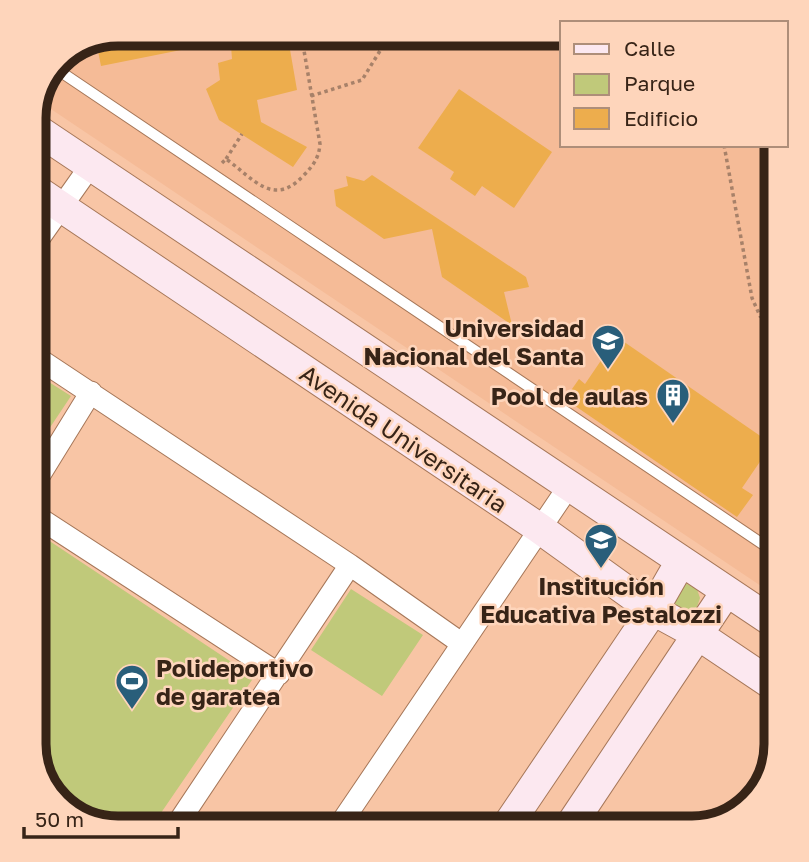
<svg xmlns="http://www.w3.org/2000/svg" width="809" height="862" font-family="'Golos Text',sans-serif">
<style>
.built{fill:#f5bb97}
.green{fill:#c0c97a}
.building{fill:#edad4d}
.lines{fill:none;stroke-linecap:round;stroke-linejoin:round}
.service-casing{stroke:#a67759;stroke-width:12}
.minor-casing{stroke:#a67759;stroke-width:23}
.secondary-casing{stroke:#a67759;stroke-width:32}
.path{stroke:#a78169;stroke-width:3.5;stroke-dasharray:3.5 3.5;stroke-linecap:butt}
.service{stroke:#fff;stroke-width:10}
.minor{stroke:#fff;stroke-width:21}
.secondary{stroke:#fce8f0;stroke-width:30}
.labels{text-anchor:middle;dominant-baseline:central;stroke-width:5;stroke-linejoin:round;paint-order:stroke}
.poi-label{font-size:24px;font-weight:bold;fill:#372417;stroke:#fed5bb;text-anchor:end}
.street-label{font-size:24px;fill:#372417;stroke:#fed5bb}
.rim{fill:none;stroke:#372417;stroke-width:9}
</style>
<rect width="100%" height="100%" fill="#f8c5a5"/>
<!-- built -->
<path class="built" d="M117 33H562V145H776V596L39 101 62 54Z"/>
<!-- green -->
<path class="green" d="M33 372 71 396 33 453Z
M33 530 254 677 150 829H117L51 796 33 745V645L46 627 33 617Z
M685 583 697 589 700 598 697 607 685 612 673 604Z
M351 589 423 635 382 696 311 650Z"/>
<!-- building -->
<path class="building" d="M117 33H226V41L101 66 96 41Z
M251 33H263L273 40 288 38 297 90 257 100 261 122 307 147 293 167 219 120 206 89 220 80 218 63 232 59 231 46 244 42Z
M459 89 552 152 514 208 482 186 475 196 450 179 454 172 418 148Z
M372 175 526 277 529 287 504 292 512 325 442 277 432 229 384 239 336 206 334 190 348 186 346 176 364 181Z
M617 337 772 444 742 488 753 495 737 517 565 399 579 379 585 384Z"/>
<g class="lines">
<defs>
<path id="service" d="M55 68 776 553"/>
<path id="minor" d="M33 247 91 165
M33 355 350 565 461 643
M33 486 91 392
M33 514 279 674
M174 829 350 565
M337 829 569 486"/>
<path id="secondary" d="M33 127 776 624
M33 188 539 528 653 610 697 634 776 687
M505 829 653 610 681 561
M568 829 726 592"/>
</defs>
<!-- service casing -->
<use href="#service" class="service-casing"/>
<!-- minor casing -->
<use href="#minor" class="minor-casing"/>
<!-- secondary casing -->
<use href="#secondary" class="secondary-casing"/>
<!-- path -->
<path class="path" d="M311 96 362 80 391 33
M724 145 752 298 760 316 776 328
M226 159 242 134
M222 163 226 159C253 178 273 208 303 176 313 166 319 158 320 144L301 33"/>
<!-- service -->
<use href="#service" class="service"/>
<!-- minor -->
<use href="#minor" class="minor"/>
<!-- secondary -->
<use href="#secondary" class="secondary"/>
</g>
<!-- icons -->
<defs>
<symbol id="university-pin" viewBox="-11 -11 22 30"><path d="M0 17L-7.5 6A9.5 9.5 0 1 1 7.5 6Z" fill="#295e7a" stroke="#fed5bb"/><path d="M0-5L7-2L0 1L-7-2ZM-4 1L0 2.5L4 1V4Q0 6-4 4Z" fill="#fff"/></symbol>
<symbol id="building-pin" viewBox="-11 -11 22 30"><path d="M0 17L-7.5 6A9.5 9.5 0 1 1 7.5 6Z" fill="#295e7a" stroke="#fed5bb"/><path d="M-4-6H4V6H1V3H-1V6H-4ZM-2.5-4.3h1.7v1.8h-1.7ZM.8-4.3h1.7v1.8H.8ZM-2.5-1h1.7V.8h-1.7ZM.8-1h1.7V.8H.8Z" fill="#fff"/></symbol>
<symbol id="school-pin" viewBox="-11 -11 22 30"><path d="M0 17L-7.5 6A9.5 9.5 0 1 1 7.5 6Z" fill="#295e7a" stroke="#fed5bb"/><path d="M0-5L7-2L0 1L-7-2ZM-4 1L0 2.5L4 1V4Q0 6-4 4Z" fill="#fff"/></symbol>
<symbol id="stadium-pin" viewBox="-11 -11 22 30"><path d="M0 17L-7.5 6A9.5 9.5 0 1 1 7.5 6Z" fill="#295e7a" stroke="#fed5bb"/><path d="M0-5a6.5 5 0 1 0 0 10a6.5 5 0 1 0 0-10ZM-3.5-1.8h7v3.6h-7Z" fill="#fff"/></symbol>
</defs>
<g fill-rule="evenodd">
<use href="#university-pin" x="589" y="322" width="38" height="52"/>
<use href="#building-pin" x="654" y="376" width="38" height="52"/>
<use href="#school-pin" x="582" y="521" width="38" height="52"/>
<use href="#stadium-pin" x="113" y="662" width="38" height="52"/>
</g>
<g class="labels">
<!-- poi labels -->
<g class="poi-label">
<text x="584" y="327">Universidad<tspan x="584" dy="28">Nacional del Santa</tspan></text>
<text x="648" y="395">Pool de aulas</text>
<text x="601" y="585" text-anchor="middle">Institución<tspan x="601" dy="28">Educativa Pestalozzi</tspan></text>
<text x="156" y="667" text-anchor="start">Polideportivo<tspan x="156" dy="28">de garatea</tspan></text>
</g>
<!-- street labels -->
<g class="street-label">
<text transform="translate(404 438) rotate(34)">Avenida Universitaria</text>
</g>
</g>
<!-- crop -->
<path d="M0 0H809V862H0ZM118 46H692A72 72 0 0 1 764 118V744A72 72 0 0 1 692 816H118A72 72 0 0 1 46 744V118A72 72 0 0 1 118 46Z" fill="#fed5bb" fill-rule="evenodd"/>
<path class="rim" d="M118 46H692A72 72 0 0 1 764 118V744A72 72 0 0 1 692 816H118A72 72 0 0 1 46 744V118A72 72 0 0 1 118 46Z"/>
<!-- legend -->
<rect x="560" y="21" width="228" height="126" fill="#fed5bb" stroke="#ae8e79" stroke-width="2"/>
<rect x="574" y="44" width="35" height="10" fill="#fce8f0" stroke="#ae8e79" stroke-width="2"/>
<text x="624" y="56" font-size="21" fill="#372417">Calle</text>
<rect x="574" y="74" width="35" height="21" fill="#c0c97a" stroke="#ae8e79" stroke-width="2"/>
<text x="624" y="91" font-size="21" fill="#372417">Parque</text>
<rect x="574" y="108" width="35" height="21" fill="#edad4d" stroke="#ae8e79" stroke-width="2"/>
<text x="624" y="126" font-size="21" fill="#372417">Edificio</text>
<!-- scale -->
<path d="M24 827v10h154v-10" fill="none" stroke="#372417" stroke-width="3.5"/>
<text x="35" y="827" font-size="21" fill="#372417" stroke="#fed5bb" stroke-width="5" paint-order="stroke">50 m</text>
</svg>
